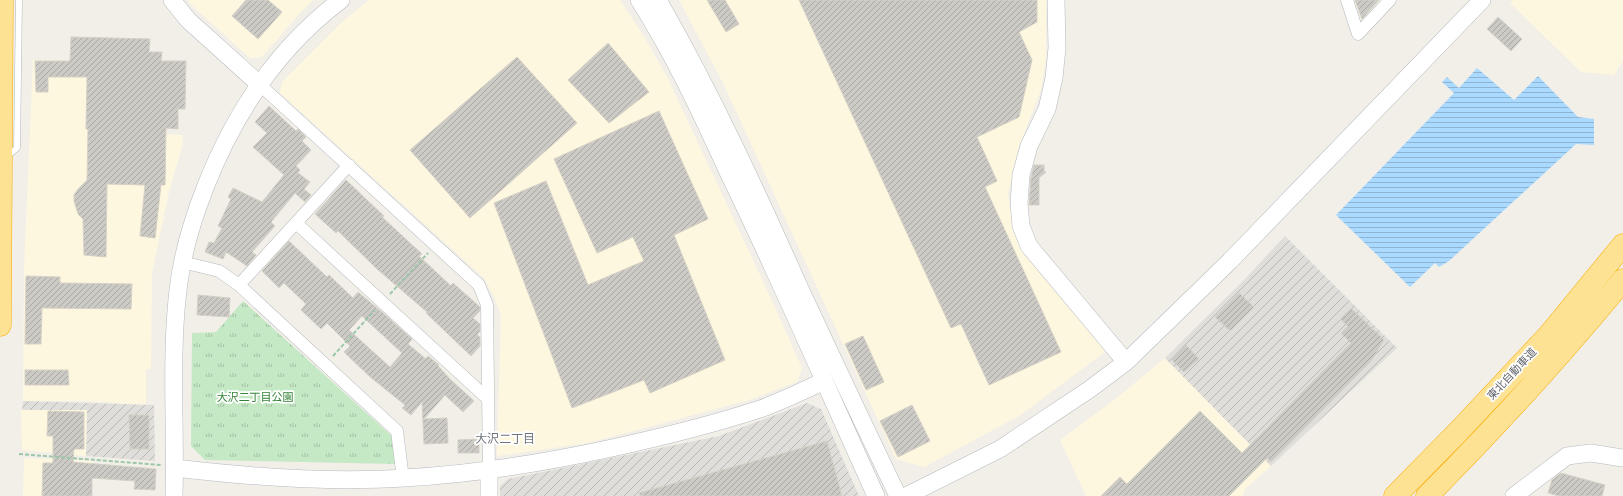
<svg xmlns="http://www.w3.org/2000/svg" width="1623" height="496" font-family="Raleway,'Noto Sans JP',sans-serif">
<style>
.commercial{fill:#fef7e0}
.industrial{fill:url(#industrial-furrows)}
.grass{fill:url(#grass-tufts)}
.water{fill:url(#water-rules)}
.building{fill:url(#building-hatch);stroke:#d6d1c6;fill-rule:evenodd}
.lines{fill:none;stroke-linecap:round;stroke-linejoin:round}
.lane-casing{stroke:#b5b8bc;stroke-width:7}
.street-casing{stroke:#b5b8bc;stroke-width:13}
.secondary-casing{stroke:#b6babf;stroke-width:18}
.highway-casing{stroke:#f9ab00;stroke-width:23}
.path{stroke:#9cc7a9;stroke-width:2;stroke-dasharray:4 2;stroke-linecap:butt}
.lane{stroke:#fff;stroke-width:6}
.street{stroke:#fff;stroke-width:12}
.secondary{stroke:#fff;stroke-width:17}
.highway{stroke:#fde293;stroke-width:22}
.labels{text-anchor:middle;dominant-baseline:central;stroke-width:3.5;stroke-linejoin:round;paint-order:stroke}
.street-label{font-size:11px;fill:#5f6368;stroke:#fff}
.park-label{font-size:11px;fill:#348238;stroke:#fff}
.neighbourhood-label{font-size:12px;fill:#70757a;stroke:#fff}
</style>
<defs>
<pattern id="industrial-furrows" width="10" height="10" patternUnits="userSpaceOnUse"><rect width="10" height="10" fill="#e0deda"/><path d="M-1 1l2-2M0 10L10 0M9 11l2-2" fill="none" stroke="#b9b8b5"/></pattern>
<pattern id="grass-tufts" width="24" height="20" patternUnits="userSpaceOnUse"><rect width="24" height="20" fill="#c5e8c5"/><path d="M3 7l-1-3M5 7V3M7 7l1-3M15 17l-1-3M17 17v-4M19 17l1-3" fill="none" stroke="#a3c0a4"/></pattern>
<pattern id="water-rules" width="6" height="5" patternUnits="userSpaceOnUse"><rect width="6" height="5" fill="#aadaff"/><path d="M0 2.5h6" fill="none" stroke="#8eb4d2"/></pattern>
<pattern id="building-hatch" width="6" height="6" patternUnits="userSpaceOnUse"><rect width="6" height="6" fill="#cccac5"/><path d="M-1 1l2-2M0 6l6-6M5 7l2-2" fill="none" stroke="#a9a8a4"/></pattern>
</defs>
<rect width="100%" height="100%" fill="#f1efe8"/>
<!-- commercial -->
<path class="commercial" d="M190 0H313L298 15 262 57 250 58 188 2Z
M369 0H620L645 38 668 79 767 290 802 368 797 382 746 401 588 443 497 456 501 315 494 297 485 279 280 93 282 82 343 21Z
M679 0H1046V59L1041 90 1019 146 1008 194 1014 229 1031 262 1106 351 1019 416 924 467 896 459 723 83Z
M1513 0H1623V61L1614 75 1581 72 1510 3Z
M33 60 113 61 111 131 182 135 183 143 169 192 152 273 151 369H146V405L86 401H23L24 268Z
M1165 358 1271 466 1245 489 1243 494 1244 496H1086L1060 440 1113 401Z
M21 410H87L86 456 22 450Z
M24 458 93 461 92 496H23Z"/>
<!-- industrial -->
<path class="industrial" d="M1285 236 1397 348 1271 466 1165 358 1244 280Z
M23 401 154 405 155 461 86 456 87 410H22Z
M807 403 821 409 859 496H500V486L508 479 719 436Z"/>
<!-- grass -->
<path class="grass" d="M243 301 394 438 395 464 205 460 191 446 192 333 216 332Z"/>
<!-- water -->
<path class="water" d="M1477 68 1514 100 1538 76 1578 117 1594 119V145L1576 144 1449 261 1439 267 1435 263 1410 287 1336 215 1454 93 1442 82 1447 77 1459 88Z"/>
<!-- building -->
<path class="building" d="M246 0H268L282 12 258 39 232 16Z
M707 0H725L739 24 726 32Z
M799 0H1037V22L1019 32 1032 60 1019 117 977 137 997 181 985 187 1061 352 989 385 961 324 951 328Z
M1355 0H1379L1362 19Z
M1498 17 1522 39 1511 51 1487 29Z
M71 37 150 39 149 52H162L161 61H186L185 109H178V129L166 128 165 185H161L155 238 140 236 145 185 107 184 106 257 84 255 83 219 78 214 74 201V195L78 189 87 180 88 129H86L87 77H48V92H36L35 61H70Z
M608 43 649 92 609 123 568 80Z
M517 57 577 123 470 218 410 150Z
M269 106 296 131 298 129 306 137 302 141 311 150 296 166 300 170 298 173 310 182 304 189 311 195 305 202 295 193 271 222 275 226 252 252 256 255 247 266 226 252 223 259 205 252 209 242 214 243 222 228 218 226 231 199 228 197 233 188 262 202 284 175 253 147 267 133 255 122Z
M659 111 708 219 674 235 725 360 650 393 644 380 572 408 494 203 546 181 588 285 644 261 633 237 597 253 554 159Z
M1034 165H1044V171L1046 172 1039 178V205H1029L1031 177Z
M346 180 384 216 382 217 422 254 419 256 451 286 453 283 480 307V311L473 318 480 324V331L477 335 480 337V346L471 356 426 313 427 312 377 269 338 231 336 233 315 214Z
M289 241 327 277 329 275 353 298 358 292 383 313 412 339 408 344 426 359 428 356 439 365 438 366 451 380 474 401 463 412 445 395 424 419 447 418 448 443 424 444 422 402 411 415 402 408 405 405 369 376 344 352 350 346 327 323 321 329 301 310 306 304 284 283 279 288 262 271ZM362 316 402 353 390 367 349 330Z
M26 276 60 277V283L132 284 131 309 42 308 41 344H25Z
M1239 293 1254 307 1230 331 1215 317Z
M198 295 230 298 229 317 197 315Z
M1351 308 1384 340 1371 361 1271 462 1267 458 1229 496H1101L1120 477 1127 484 1200 411 1242 453 1351 343 1341 333 1348 326 1340 319Z
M863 336 884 382 866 390 845 344Z
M1186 345 1199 359 1184 372 1171 359Z
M25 370H68L69 385H25Z
M912 405 930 441 898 457 880 421Z
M48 411 84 412V449H74L73 462 156 469 155 490 134 489 135 481 92 478V496H42L43 463H53V436H47Z
M129 415H149V449H130Z
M479 439V453H458V440Z
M827 441 842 496H640L639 493Z
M1561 473 1605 485 1602 496H1559L1548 493 1552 480Z"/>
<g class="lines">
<defs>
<path id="lane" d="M6 157 17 148 19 0"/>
<path id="street" d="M1347 0 1358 34 1390 0
M259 84 479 285 487 305 489 471
M296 223 488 399
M182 262 219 271 239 285 397 431 403 479
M239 285 349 165"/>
<path id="secondary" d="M172 0 188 20 259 84
M639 0C674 55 701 113 728 172 780 279 827 388 876 496
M658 0C712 94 757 192 801 291 833 359 865 428 898 496
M1056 0 1057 48 1054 78 1047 109 1029 146 1021 175 1019 203 1021 226 1029 246 1126 362
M175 468C251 477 328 483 404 478 475 474 543 463 612 448 662 437 711 425 760 409 782 401 803 391 824 381
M174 496C176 428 170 359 178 290 182 255 192 221 205 188 234 114 277 48 341 0
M489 496V471
M906 496 1000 449 1090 389 1126 362 1230 261 1482 0
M1514 496 1567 456 1591 453 1623 458"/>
<path id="highway" d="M0 325 2 0
M1395 496 1457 433 1549 335 1623 245
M1427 496C1496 427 1561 355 1623 280"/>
</defs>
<!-- lane casing -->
<use href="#lane" class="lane-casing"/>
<!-- street casing -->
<use href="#street" class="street-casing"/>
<!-- secondary casing -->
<use href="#secondary" class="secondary-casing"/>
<!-- highway casing -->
<use href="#highway" class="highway-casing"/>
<!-- path -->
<path class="path" d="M390 294 428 253
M333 356 375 310
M19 454 161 465"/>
<!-- lane -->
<use href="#lane" class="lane"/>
<!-- street -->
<use href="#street" class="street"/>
<!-- secondary -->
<use href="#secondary" class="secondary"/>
<!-- highway -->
<use href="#highway" class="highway"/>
</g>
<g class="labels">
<!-- street labels -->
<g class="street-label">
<text transform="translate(1512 374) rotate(-47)">東北自動車道</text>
</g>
<!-- park labels -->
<g class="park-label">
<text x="255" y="397">大沢二丁目公園</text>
</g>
<!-- neighbourhood labels -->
<g class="neighbourhood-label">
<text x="505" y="439">大沢二丁目</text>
</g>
</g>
</svg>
